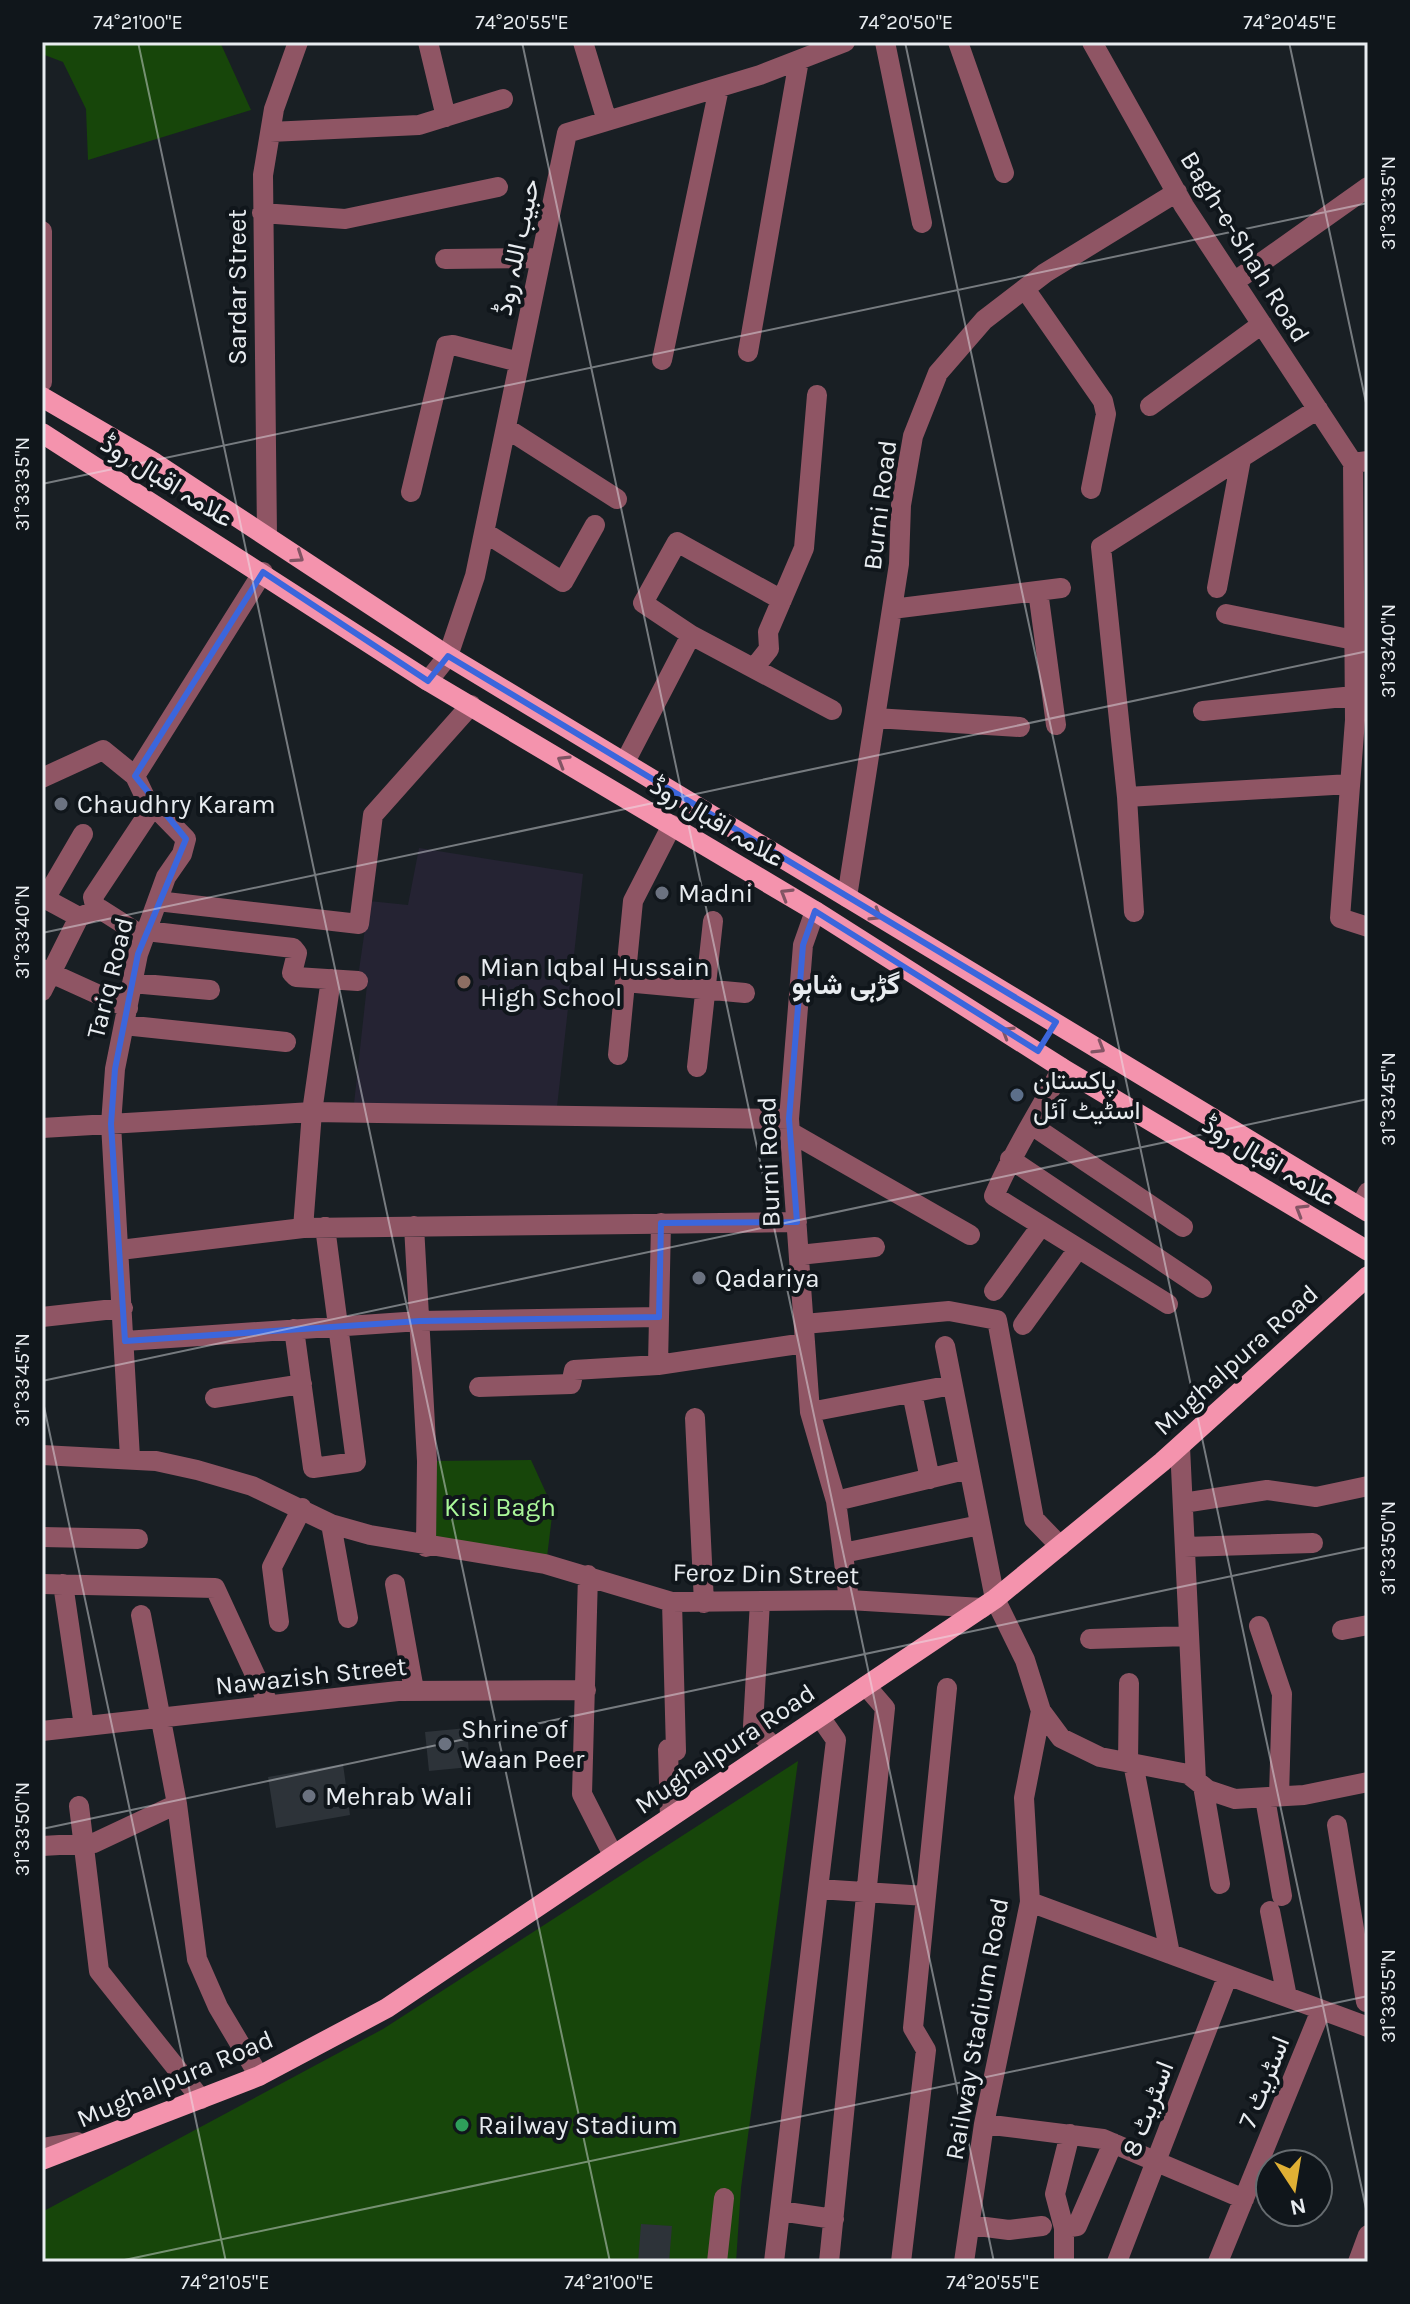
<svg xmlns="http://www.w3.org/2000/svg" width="1410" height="2304" font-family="Karla,Vazirmatn,sans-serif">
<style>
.education{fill:#252333}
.green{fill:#17460a}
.building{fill:#2d3339}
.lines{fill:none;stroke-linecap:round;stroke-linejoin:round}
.minor{stroke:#8f5564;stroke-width:20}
.major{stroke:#f493ad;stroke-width:20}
.oneway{stroke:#825464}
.marked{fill:none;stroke:#3b66dc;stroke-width:6;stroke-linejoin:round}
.ticks{fill:none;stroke:#e8ecf0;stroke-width:2;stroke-opacity:0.45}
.worship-dot{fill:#6b7280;stroke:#10161b;stroke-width:3}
.education-dot{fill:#8d6e63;stroke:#10161b;stroke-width:3}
.service-dot{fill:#5c6f8a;stroke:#10161b;stroke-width:3}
.leisure-dot{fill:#2e9e5b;stroke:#10161b;stroke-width:3}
.labels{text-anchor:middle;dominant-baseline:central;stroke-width:8;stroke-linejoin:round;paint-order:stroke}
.street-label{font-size:26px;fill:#e8ecf0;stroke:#10161b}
.poi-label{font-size:26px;fill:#e8ecf0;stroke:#10161b;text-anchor:start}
.park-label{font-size:26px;fill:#aaf799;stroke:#10161b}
.neighbourhood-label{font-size:28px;font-weight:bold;fill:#e8ecf0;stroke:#10161b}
.neatline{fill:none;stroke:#e8ecf0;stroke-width:3}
.ticks-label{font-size:20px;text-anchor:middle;fill:#e8ecf0}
</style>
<rect width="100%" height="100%" fill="#191f24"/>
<!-- education -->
<path class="education" d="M419 848 583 874 556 1116 353 1113 367 985 357 984 369 901 408 905Z"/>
<!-- green -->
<path class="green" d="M42 42H220L251 110 88 160 86 109 63 62 42 54Z
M531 1460 553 1508 547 1557 426 1547 427 1461Z
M798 1761 741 2188 736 2262H42V2212L383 2029Z"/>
<!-- building -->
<path class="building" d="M467 1728 470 1767 429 1771 425 1732Z
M343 1764 350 1815 276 1828 268 1777Z
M641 2224 672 2226 669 2262H638Z"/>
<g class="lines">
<!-- minor -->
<path class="minor" d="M428 42 446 117
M583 42 607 121
M885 42 922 223
M958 42 1004 173
M1092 42 1184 206 1353 463 1368 461
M270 132 419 125 503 99
M262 213 345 219 498 187
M42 231V382
M445 259 541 258
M1234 282 1368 187
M1025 289 1103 401 1106 414 1091 489
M748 352 799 60
M662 360 719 88
M1150 406 1262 324
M506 428 617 499
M1353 463 1355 720 1340 918 1368 927
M411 492 446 346 453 345 519 362
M484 532 563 582 595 525
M267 536 263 175 274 109 298 42
M1217 588 1241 459
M1038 591 1056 725
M892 609 1061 588
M1226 614 1354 640
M691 635 643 603 677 542 782 600
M754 668 769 649 768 632 804 548 817 395
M428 681 448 656 475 576 567 133 760 75 845 42
M1203 711 1354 696
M875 718 1020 727
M625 762 691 635 832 710
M135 776 263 572
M42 778 103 750 135 776 145 797 186 839 182 854 166 877 138 954 115 1069 111 1124 130 1458
M1127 797 1350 784
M42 897 79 917 100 909 144 937
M847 897 899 564 901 505 913 436 938 373 984 320 1045 273 1177 192
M45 899 83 834
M157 901 359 924 373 815 471 705
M96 910 93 897 154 805
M815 911 803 945 789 1119 810 1412 836 1501 849 1600
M1134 912 1127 797 1101 547 1318 409
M146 931 293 948 297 953 292 973 296 977 358 981
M42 969 128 1008
M625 982 745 993
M132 983 210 990
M42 991 79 917
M124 1025 286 1042
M618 1055 633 901 672 825
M697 1067 713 921
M1062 1068C1040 1111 1013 1151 994 1196L1168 1304
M1033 1126 1183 1227
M42 1128 312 1112 789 1119
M790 1132 970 1235
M1010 1159 1202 1288
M1360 1207 1368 1192
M414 1226 427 1461 426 1547
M303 1228 312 1112 331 979
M120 1250 303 1228 797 1222
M799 1255 875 1247
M994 1291 1041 1226
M42 1317 123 1308
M804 1324 949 1311 997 1320 1034 1519 1060 1546
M1023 1325 1078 1249
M294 1329 313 1468 356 1462 325 1227
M125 1341 420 1321 659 1317
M945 1346 995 1599 1025 1660 1041 1711 1061 1738 1100 1757 1188 1774 1208 1790 1235 1799 1304 1795 1368 1782
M658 1365 661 1223
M479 1387 571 1384 574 1370 658 1365 805 1343
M912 1393 930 1479
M215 1398 302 1384
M810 1412 952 1385
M695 1418 704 1603
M1180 1447 1196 1780
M42 1455 156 1461 197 1470 252 1486 331 1524 370 1535 545 1564 672 1602 849 1600 982 1608
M836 1501 969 1469
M1183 1503 1267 1490 1316 1497 1368 1486
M331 1524 348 1618
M42 1537 138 1539
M1185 1547 1313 1543
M843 1553 980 1525
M588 1575 582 1794 613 1855
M42 1584 215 1588 269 1705
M63 1584 84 1726
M395 1584 414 1690
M760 1601 753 1726 774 1747
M141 1615 177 1804 197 1959 218 2007 259 2076
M279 1622 272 1567 302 1508
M1259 1626 1282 1694 1279 1796
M1342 1630 1368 1625
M1090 1639 1189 1636
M820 1717 836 1740 818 1889 926 1896 913 2028 926 2050 901 2262
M42 1731 398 1691 586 1690
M1128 1763 1129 1683
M1133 1763 1170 1954
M1203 1786 1220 1884
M1265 1798 1282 1896
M79 1806 99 1971 201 2099
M670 1817 668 1749 676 1751 672 1602
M1337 1825 1366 2002
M42 1846 94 1843 177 1804
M926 1896 947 1688
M1030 1902 1368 2027
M1270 1911 1287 1997
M984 2124 1103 2139 1244 2199
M42 2148 77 2142
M780 2211 834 2219
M970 2225 1009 2230 1042 2226
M1064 2228 1077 2226 1113 2143
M717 2262 724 2198
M774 2262 818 1889
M829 2262 885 1708 866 1686
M964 2262 984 2124 1030 1902 1024 1798 1041 1711
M1064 2262V2228L1055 2194 1070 2134
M1117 2262 1228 1975
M1218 2262 1321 2010
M1358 2262 1368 2235"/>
<!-- major -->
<path class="major" d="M42 397 155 463 448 656 1368 1212
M42 433 428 681 815 911 1062 1068 1368 1251
M42 2160 259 2076 387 2008 995 1599 1162 1462 1368 1276"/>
</g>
<!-- one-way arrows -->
<defs><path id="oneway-chevron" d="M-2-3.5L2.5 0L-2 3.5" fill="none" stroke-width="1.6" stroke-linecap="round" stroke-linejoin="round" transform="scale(2)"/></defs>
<g class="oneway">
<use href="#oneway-chevron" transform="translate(298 557) rotate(34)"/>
<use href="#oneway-chevron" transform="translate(563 761) rotate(-149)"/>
<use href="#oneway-chevron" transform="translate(786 894) rotate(-149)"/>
<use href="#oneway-chevron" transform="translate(876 915) rotate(31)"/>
<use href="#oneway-chevron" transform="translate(1007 1032) rotate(-148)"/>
<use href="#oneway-chevron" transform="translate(1099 1048) rotate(31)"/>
<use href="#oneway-chevron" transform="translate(1301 1210) rotate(-149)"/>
</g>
<!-- marked area -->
<path class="marked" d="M263 572 428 681 448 656 1056 1022 1038 1051 815 911 803 945 789 1119 797 1222 661 1223 659 1317 420 1321 125 1341 111 1124 115 1069 138 954 186 839 135 776Z"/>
<!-- ticks -->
<path class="ticks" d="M138 42 610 2262M522 42 994 2262M905 42 1368 2218M1289 42 1368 412M42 484 1368 203M42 933 1368 651M42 1381 1368 1099M42 1397 226 2262M42 1829 1368 1547M115 2262 1368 1996"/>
<!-- markers -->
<g class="worship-dot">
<circle cx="61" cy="804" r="8"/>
<circle cx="662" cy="893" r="8"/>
<circle cx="699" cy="1278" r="8"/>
<circle cx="445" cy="1744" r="8"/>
<circle cx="309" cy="1796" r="8"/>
</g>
<circle class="education-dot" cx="464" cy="982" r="8"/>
<circle class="service-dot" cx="1017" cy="1095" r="8"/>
<circle class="leisure-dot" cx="462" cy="2125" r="8"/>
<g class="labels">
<!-- street labels -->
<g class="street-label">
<text transform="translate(517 247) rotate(-78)">حبیب اللہ روڈ</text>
<text transform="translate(1245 247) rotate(58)">Bagh-e-Shah Road</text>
<text transform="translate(237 287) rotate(-90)">Sardar Street</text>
<text transform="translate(167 481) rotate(32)">علامہ اقبال روڈ</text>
<text transform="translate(880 505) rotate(-83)">Burni Road</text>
<text transform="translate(717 822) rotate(31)">علامہ اقبال روڈ</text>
<text transform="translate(110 978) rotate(-76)">Tariq Road</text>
<text transform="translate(1269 1161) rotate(31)">علامہ اقبال روڈ</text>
<text transform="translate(769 1162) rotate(-92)">Burni Road</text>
<text transform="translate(1236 1360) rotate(-42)">Mughalpura Road</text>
<text transform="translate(766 1574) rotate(1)">Feroz Din Street</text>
<text transform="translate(311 1676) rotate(-6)">Nawazish Street</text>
<text transform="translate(725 1749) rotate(-34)">Mughalpura Road</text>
<text transform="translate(977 2029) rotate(-80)">Railway Stadium Road</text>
<text transform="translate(175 2079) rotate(-23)">Mughalpura Road</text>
<text transform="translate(1264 2082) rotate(-68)">اسٹریٹ 7</text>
<text transform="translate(1148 2109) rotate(-69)">اسٹریٹ 8</text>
</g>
<!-- poi labels -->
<g class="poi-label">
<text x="77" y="804">Chaudhry Karam</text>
<text x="678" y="893">Madni</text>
<text x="480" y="967">Mian Iqbal Hussain<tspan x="480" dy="30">High School</tspan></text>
<text x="1033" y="1080">پاکستان<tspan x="1033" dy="30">اسٹیٹ آئل</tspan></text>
<text x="715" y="1278">Qadariya</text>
<text x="461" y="1729">Shrine of<tspan x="461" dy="30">Waan Peer</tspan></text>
<text x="325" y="1796">Mehrab Wali</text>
<text x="478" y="2125">Railway Stadium</text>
</g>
<!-- park labels -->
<g class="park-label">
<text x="500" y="1507">Kisi Bagh</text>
</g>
<!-- neighbourhood labels -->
<g class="neighbourhood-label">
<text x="846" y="984">گڑہی شاہو</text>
</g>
</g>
<!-- border -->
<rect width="1410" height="2304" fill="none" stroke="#10161b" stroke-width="88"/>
<!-- north arrow -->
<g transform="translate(1294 2188) rotate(168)"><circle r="38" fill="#10161b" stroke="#666c70" stroke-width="2"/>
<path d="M0-6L14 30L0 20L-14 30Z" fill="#e0b034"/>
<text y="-12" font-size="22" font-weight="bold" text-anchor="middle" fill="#e8ecf0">N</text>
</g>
<rect x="44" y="44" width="1322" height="2216" class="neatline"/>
<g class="ticks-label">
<text x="138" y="29">74°21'00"E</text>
<text x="522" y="29">74°20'55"E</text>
<text x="906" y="29">74°20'50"E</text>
<text x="1290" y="29">74°20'45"E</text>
<text transform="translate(1388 203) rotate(-90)" y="7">31°33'35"N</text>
<text transform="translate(22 484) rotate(-90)" y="7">31°33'35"N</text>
<text transform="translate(1388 651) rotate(-90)" y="7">31°33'40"N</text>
<text transform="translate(22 932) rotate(-90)" y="7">31°33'40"N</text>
<text transform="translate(1388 1099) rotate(-90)" y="7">31°33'45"N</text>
<text transform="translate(22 1380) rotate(-90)" y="7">31°33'45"N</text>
<text transform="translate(1388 1548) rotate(-90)" y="7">31°33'50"N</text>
<text transform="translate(22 1829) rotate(-90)" y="7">31°33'50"N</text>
<text transform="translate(1388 1996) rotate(-90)" y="7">31°33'55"N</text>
<text x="225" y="2289">74°21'05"E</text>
<text x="609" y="2289">74°21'00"E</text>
<text x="993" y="2289">74°20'55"E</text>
</g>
</svg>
